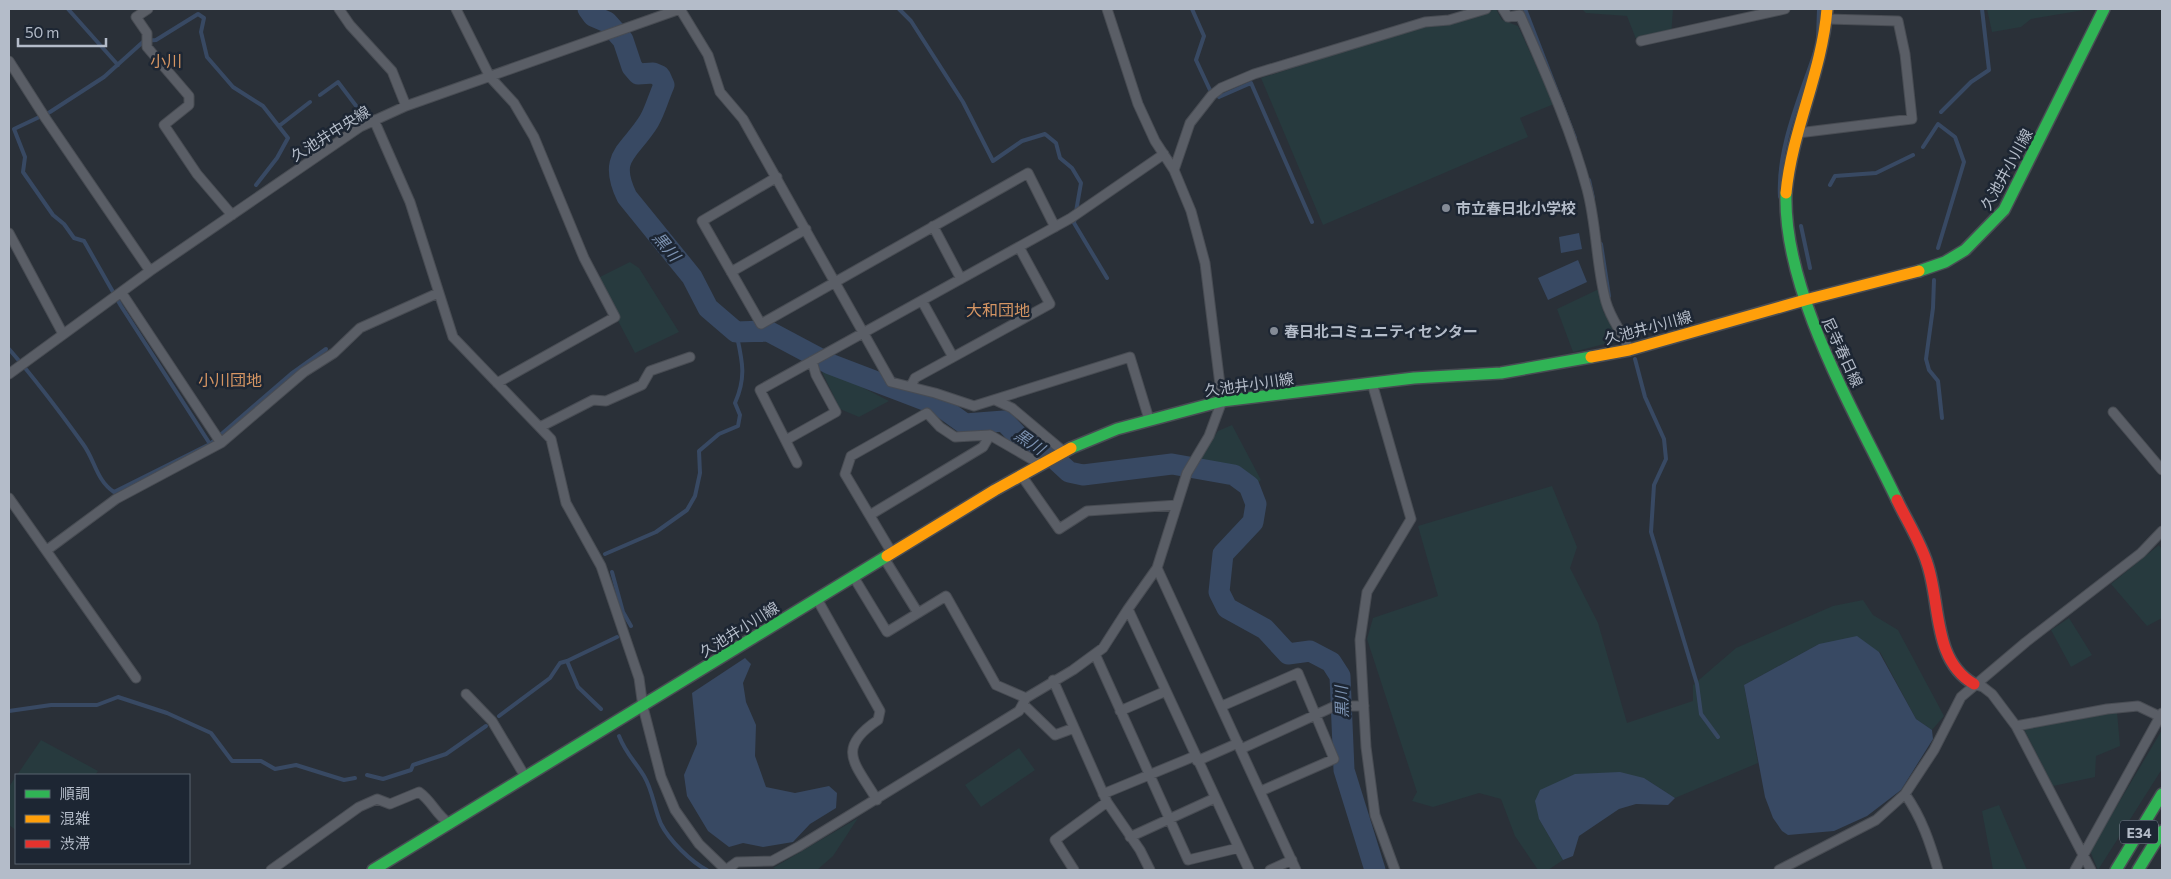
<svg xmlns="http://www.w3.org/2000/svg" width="2171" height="879" font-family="Commissioner,'Noto Sans JP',sans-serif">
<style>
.green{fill:#273a3e}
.water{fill:#384963}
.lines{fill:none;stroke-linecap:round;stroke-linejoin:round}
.stream{stroke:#384963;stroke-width:4}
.river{stroke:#384963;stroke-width:21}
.street-casing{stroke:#484c53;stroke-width:11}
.fast-casing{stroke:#484c53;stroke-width:14}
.slow-casing{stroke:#484c53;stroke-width:14}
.jam-casing{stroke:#484c53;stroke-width:14}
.street{stroke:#5a5e66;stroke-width:9}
.fast{stroke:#30b455;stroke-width:11}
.slow{stroke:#ff9f0a;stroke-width:11}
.jam{stroke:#e5322d;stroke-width:11}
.poi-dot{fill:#848b96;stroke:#1d2633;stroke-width:2}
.labels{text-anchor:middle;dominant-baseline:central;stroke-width:5;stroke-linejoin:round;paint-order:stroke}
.shield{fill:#1d2633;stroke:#878f9c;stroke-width:1}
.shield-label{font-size:14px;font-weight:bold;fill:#b4bcc9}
.street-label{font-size:15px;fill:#b4bcc9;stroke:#1d2633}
.poi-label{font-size:15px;font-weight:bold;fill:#b4bcc9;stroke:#1d2633;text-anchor:start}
.neighbourhood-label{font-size:16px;fill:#d59563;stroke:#1d2633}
.water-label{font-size:16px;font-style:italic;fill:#7c92b1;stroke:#1d2633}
</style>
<rect width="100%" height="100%" fill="#2a3038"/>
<!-- green -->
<path class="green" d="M1496 9 1502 20 1518 26 1554 104 1520 118 1528 137 1323 225 1261 78 1421 27 1448 25Z
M1582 9H1673L1671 37 1638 44 1627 16 1586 13Z
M1987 9H2090L2031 19 2021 27 1992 32Z
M630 262 639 268 679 332 635 353 596 279Z
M1599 289 1603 311 1620 340 1573 352 1557 309Z
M822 372H832L889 401 859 417 840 409Z
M1232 425 1261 480 1254 486 1238 469 1198 461 1218 431Z
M1552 486 1577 547 1570 568 1598 623 1627 723 1693 701V685L1736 648 1833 606 1863 600 1873 615 1898 630 1944 716 1932 730 1916 719 1880 652 1819 644 1744 685 1758 763 1675 798 1644 778 1539 819 1563 860 1548 870H1538L1515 836 1501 799 1479 793 1433 807 1412 801 1417 792 1367 639 1373 618 1438 596 1418 526Z
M2159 545 2162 550V618L2147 626 2111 584Z
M2069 618 2092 655 2071 667 2051 630Z
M2117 712 2120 746 2096 756 2095 777 2053 786 2024 729Z
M2162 730V769L2098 870 2090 851Z
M41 740 98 771 95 775H17Z
M1019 748 1035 770 981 807 965 785Z
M16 776V830L9 825V787Z
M1999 805 2027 870H1993L1982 811Z
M858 818 833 856 817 870H778L773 868Z"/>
<!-- water -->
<path class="water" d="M1579 233 1582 249 1561 253 1559 237Z
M1578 260 1587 282 1548 300 1538 278Z
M1857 636 1879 652 1916 719 1932 730 1933 739 1901 790 1867 816 1834 831 1788 835 1782 831 1773 818 1765 797 1744 685 1819 644Z
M745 658 751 664 743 683 746 702 756 725 755 756 766 787 795 793 829 786 837 793 836 808 810 824 793 842 763 847 743 843 729 847 708 831 687 796 684 775 697 744 692 693Z
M1620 772 1644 778 1675 798 1668 805 1636 804 1619 809 1579 836 1573 856 1563 860 1539 819 1535 801 1540 790 1575 774Z"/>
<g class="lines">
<!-- stream -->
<path class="stream" d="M68 9 118 65
M899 9 911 21 963 102 993 161 1022 141 1045 134 1056 143 1060 158 1072 168 1081 183 1074 223 1107 278
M1192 9 1204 36 1196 60 1210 90
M1525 9 1575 138
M1818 38 1819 9
M320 95 338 82 363 115
M1219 97 1251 83 1312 222
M1941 112 1971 82 1989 70 1982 9
M279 126 310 102
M1923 147 1938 124 1955 137 1964 162 1938 248
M1589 180 1593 198
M256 185 277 158 288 138 263 106 233 87 207 57 201 32 204 18 198 14 156 40 144 41 104 77 50 112 14 129 25 157 23 172 53 215 64 224 74 238 84 241 121 306 210 444 291 374 326 349
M1830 185 1835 176 1876 173 1913 155
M1780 197C1777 147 1801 96 1816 49
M1801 226 1810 268
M1601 244 1609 296
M1934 280 1933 308 1926 359 1929 370 1938 381 1942 418
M9 349C35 379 60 412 83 444 95 460 96 480 114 492L210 444
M1635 359 1645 397 1664 439 1666 459 1654 485 1651 532 1697 684 1701 714 1718 737
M605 554 656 532 687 510 695 496 700 473 699 451 719 434 738 426 740 415 735 403C747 376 742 360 736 332
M612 572 623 612 631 626
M601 709 578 687 567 661 617 637
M9 711 51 705H97L118 697 167 713 211 733 232 761H261L275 769 296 765 344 780 355 778
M499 716 550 678 560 663 567 661
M619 736C626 754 635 761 644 776 653 791 654 808 661 824 669 840 691 862 707 870
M367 775 383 779 411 770 413 765 446 754 486 726"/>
<!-- river -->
<path class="river" d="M588 9 593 16 607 22 623 40 632 67 638 74 653 73 660 76 664 85C659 96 655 111 649 121 630 152 607 156 627 197L692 277 708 308 736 332 768 331 830 364 940 406 965 424 1004 421 1020 438 1043 448 1069 472 1083 475 1172 464 1234 475 1249 486 1256 504 1253 522 1223 554 1219 592 1227 608 1265 629 1288 654 1310 651 1331 662 1340 676 1344 770 1375 870"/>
<defs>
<path id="street" d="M148 9 136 17 147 33V47L189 96V105L164 125 197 174 232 215
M339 9 350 25 392 71 406 106
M456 9 490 77 514 103 534 137 584 258 615 317 497 383
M680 9 708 55 720 92 743 119 891 382 935 393 974 406 1130 357 1149 419
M1503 9 1508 17 1520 15C1545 72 1571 129 1587 189 1597 226 1596 266 1606 302 1611 320 1623 333 1629 350
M1641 41 1785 9
M9 61 46 119 150 271
M374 120 410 202 453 337 551 439 566 503 601 566 639 678 643 707 661 777 675 810 699 844 726 870
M1798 133 1912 119 1905 54 1898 21 1827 19
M1174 170 1190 123 1212 95 1221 88 1254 74 1425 22 1449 20 1486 9
M777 177 702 221 761 324 1028 173 1055 227
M933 226 961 279
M9 233 63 334
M731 272 806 229
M121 292 221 443
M922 301 953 357
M9 374 150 271 360 127 406 106 680 9
M1372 383 1411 519 1367 592 1360 640 1366 747 1375 815 1395 870
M911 386 915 378 1050 304 1019 247
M995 400 1012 408 1063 451
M2113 412 2162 470
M540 427 593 400 606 401 642 385 650 371 690 357
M786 440 836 412 816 375 812 361
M797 463 760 390 1071 218 1164 154
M1021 475 1059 529 1087 511 1177 505
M9 498 136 678
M870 515 983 447 990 435
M47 550 116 499 221 443 304 372 334 353 360 328 438 293
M892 553 845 474 851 456 927 413 940 427 955 437 990 435 1040 464
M884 558 918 613
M1157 568 1296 870
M853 576 887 632 946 596 996 685 1026 698
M817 599 880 711 878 720C835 749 855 763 877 800
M1128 609 1249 870
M1095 654 1188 860 1238 848
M1053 680 1107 802 1055 840 1074 870
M1974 684 1983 687 1992 694 2016 726 2091 870
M466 694 492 721 526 778
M1023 704 1055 735 1074 728
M1222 706 1298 673 1334 759 1261 791
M1120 711 1166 691
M2016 726 2107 709 2138 706 2161 717
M1241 749 1335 706H1364
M1197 761 1238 743
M1103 794 1195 756
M1905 794C1922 818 1930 843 1938 870
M1107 802 1140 850 1150 870
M1130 837 1215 798
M271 870 359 807 377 799 390 804 419 792C433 802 435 814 450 824
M726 870 737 862 772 861 798 847 1019 711 1026 698 1073 670 1103 648 1128 609 1157 568 1187 473 1209 436 1222 401 1205 263 1191 211 1174 170 1155 141 1138 104 1107 9
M1270 870 1292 860
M1779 870 1876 820 1905 794 1934 750 1961 697 2026 642 2141 553 2162 531
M2075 870 2162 713"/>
<path id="fast" d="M1786 193C1783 292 1855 412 1897 500
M1919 271 1945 262 1965 250 2004 210 2104 9
M1071 448 1117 429 1222 401 1414 378 1501 373 1591 357
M373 870 887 556
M2116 870 2162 794
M2138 870 2162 831"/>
<path id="slow" d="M1786 193C1792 130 1822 72 1827 9
M1591 357 1629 350 1805 300 1919 271
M887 556 995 490 1071 448"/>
<path id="jam" d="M1897 500C1907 521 1920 541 1927 563 1941 603 1932 660 1974 684"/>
</defs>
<!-- street casing -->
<use href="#street" class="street-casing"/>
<!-- fast casing -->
<use href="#fast" class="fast-casing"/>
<!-- slow casing -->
<use href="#slow" class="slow-casing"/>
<!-- jam casing -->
<use href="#jam" class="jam-casing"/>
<!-- street -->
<use href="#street" class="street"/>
<!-- fast -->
<use href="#fast" class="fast"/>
<!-- slow -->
<use href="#slow" class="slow"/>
<!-- jam -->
<use href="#jam" class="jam"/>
</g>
<!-- markers -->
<g class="poi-dot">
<circle cx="1446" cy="208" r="5"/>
<circle cx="1274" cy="331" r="5"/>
</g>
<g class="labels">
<!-- shield labels -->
<rect class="shield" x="2120" y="820.5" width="38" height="23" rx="4"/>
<g class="shield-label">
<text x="2139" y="832">E34</text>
</g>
<!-- street labels -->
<g class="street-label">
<text transform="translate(330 133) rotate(-32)">久池井中央線</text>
<text transform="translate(2006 169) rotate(-61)">久池井小川線</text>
<text transform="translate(1648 327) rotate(-15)">久池井小川線</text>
<text transform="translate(1843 352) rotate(65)">尼寺春日線</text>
<text transform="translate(1249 384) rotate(-8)">久池井小川線</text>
<text transform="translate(739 629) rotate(-32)">久池井小川線</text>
</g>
<!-- poi labels -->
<g class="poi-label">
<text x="1456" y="208">市立春日北小学校</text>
<text x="1284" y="331">春日北コミュニティセンター</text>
</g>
<!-- neighbourhood labels -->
<g class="neighbourhood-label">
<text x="166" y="60">小川</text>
<text x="998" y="309">大和団地</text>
<text x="230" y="379">小川団地</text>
</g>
<!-- water labels -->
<g class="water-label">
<text transform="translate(667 246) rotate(50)">黒川</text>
<text transform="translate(1030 441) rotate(34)">黒川</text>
<text transform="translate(1341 702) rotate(-92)">黒川</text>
</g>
</g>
<!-- border -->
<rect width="2171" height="879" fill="none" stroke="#b4bcc9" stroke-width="20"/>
<!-- legend -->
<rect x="15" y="774" width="175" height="90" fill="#1d2633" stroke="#59626f"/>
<rect x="25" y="790" width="25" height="8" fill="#30b455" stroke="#59626f"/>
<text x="60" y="799" font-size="15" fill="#b4bcc9">順調</text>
<rect x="25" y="815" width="25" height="8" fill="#ff9f0a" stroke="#59626f"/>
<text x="60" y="824" font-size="15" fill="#b4bcc9">混雑</text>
<rect x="25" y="840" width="25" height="8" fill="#e5322d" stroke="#59626f"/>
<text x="60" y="849" font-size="15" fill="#b4bcc9">渋滞</text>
<!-- scale -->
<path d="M18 38v8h88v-8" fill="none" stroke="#b4bcc9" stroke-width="2.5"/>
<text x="25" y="38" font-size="15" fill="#b4bcc9" stroke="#1d2633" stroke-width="4" paint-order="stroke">50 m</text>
</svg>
